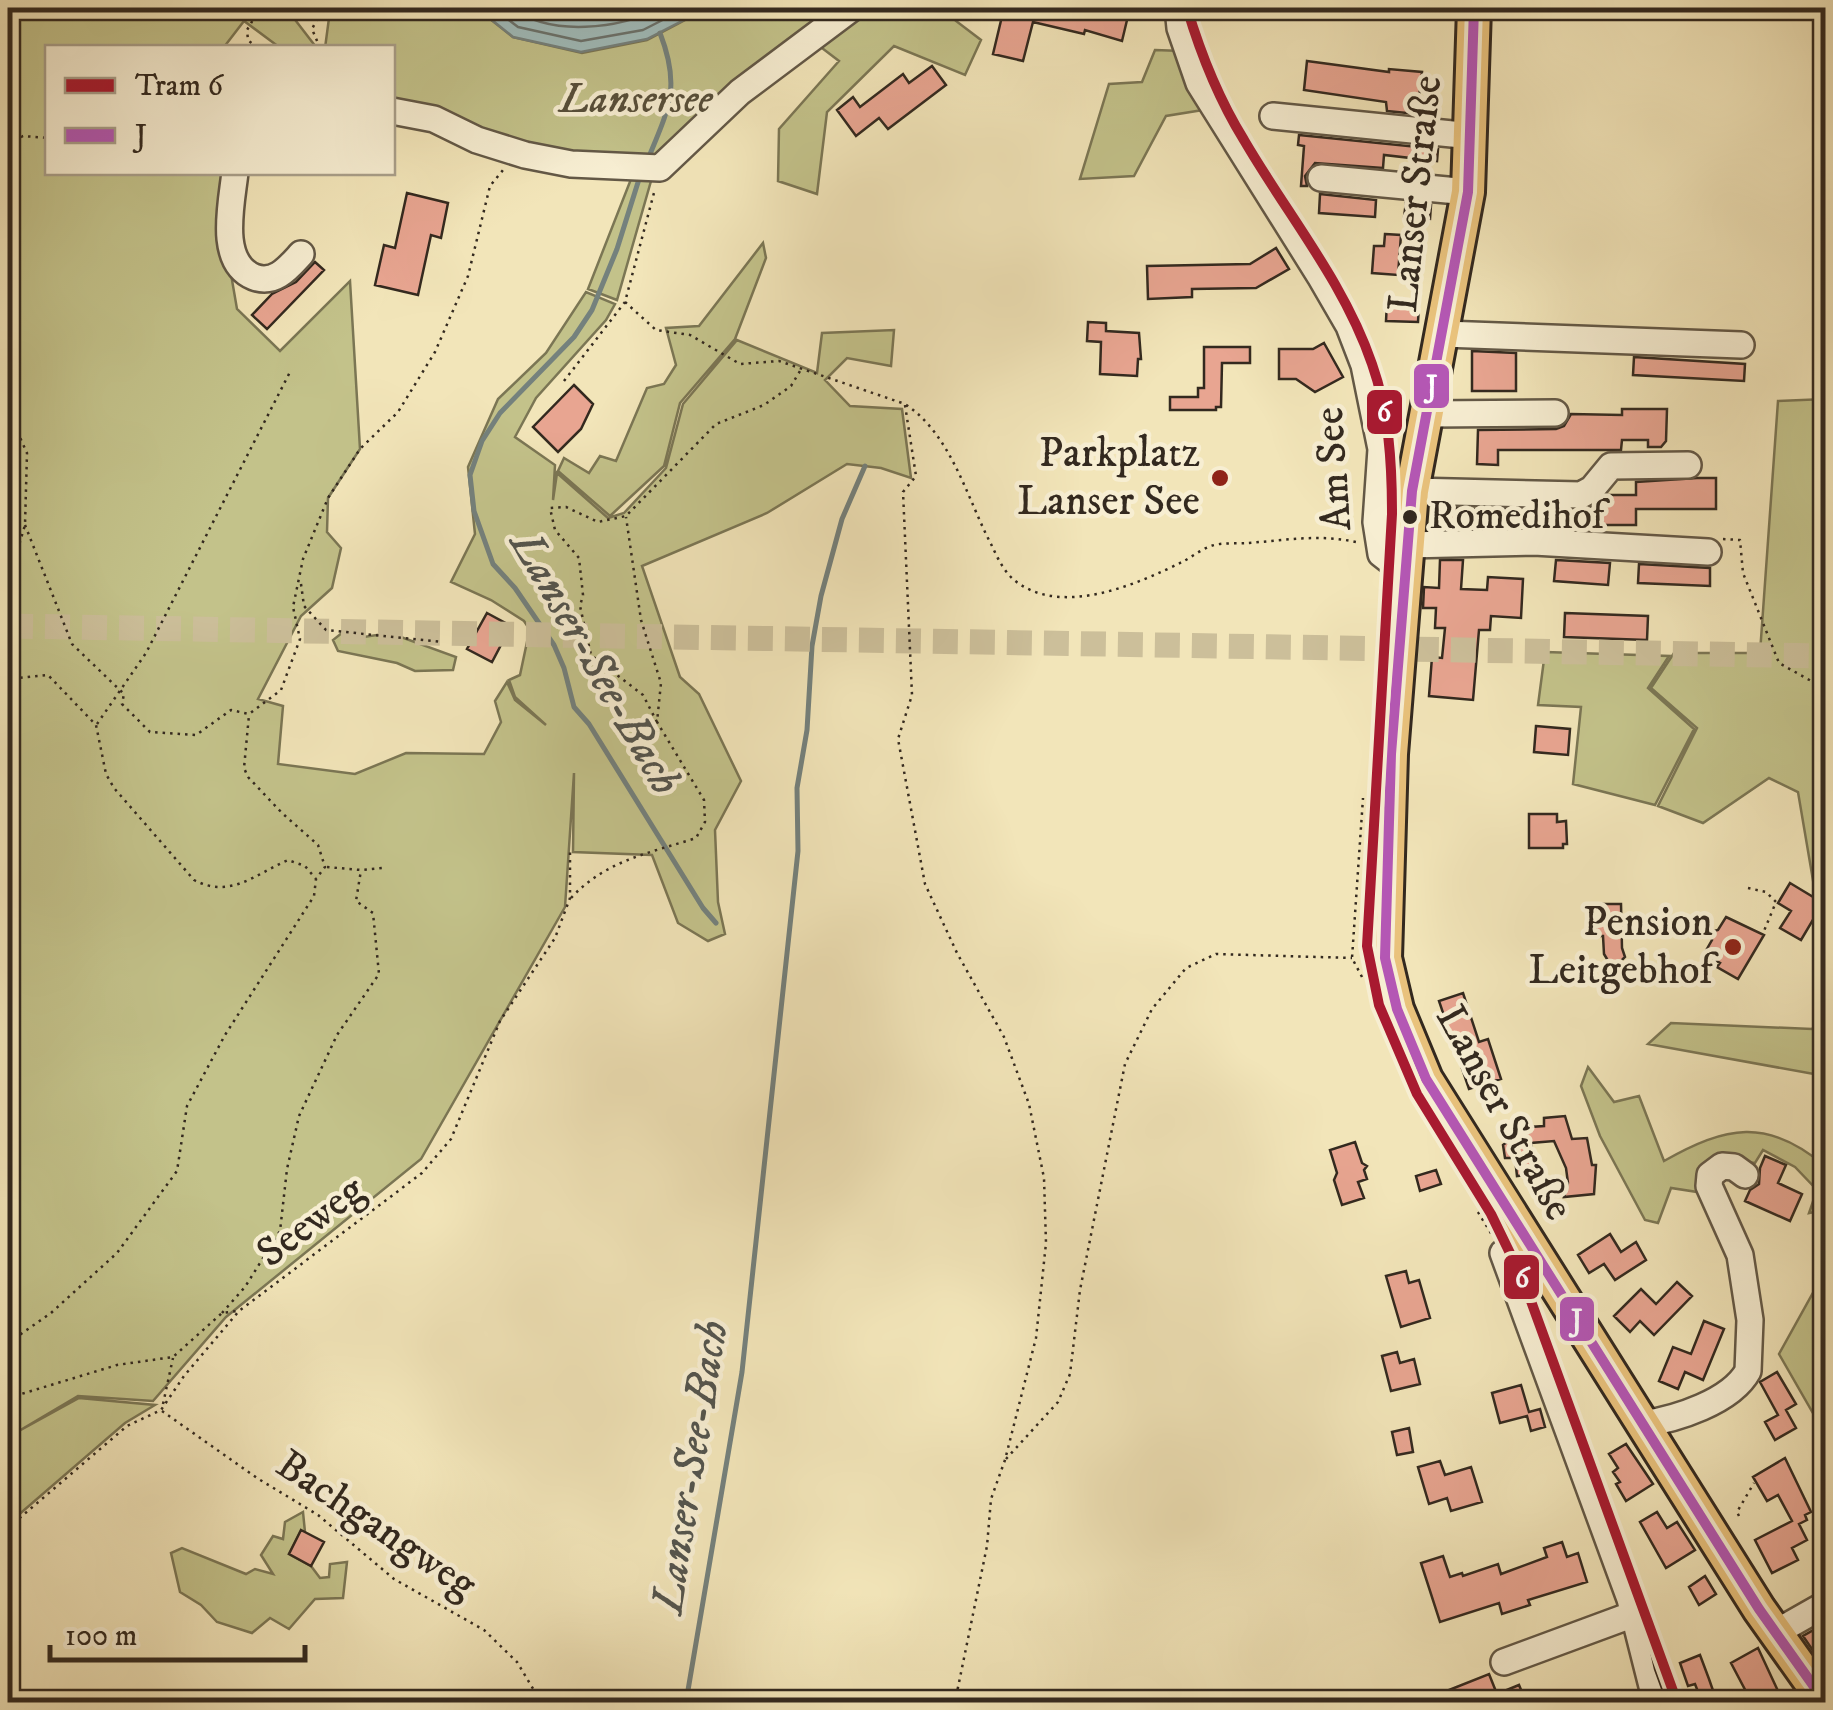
<svg xmlns="http://www.w3.org/2000/svg" width="1833" height="1710" font-family="'IM FELL DW Pica',serif">
<style>
.green{fill:#c3c28a;stroke:#7b7654;stroke-width:2.5}
.water{fill:#a0bcbb;stroke:#74817d;stroke-width:2.5}
.lines{fill:none;stroke-linecap:round;stroke-linejoin:round}
.shore{stroke:#6a726d;stroke-width:2.5}
.stream{stroke:#74817d;stroke-width:5}
.building{fill:#e8a591;stroke:#33291f;stroke-width:2.5}
.minor-tunnel{stroke:#ccbf9a;stroke-width:25;stroke-dasharray:25 12;stroke-linecap:butt}
.minor-casing{stroke:#635846;stroke-width:30}
.major-casing{stroke:#33291f;stroke-width:38}
.path{stroke:#33291f;stroke-width:2.5;stroke-dasharray:2.5 5;stroke-linecap:butt}
.minor{stroke:#f7eed2;stroke-width:25}
.major{stroke:#e9c27c;stroke-width:32}
.tram{stroke:#33291f;stroke-width:2.5}
.bus-1-casing{stroke:#f7eed2;stroke-width:18}
.bus-1{stroke:#b457b4;stroke-width:10}
.tram-1-casing{stroke:#f7eed2;stroke-width:18}
.tram-1{stroke:#a81a30;stroke-width:10}
.poi-dot{fill:#8f2418;stroke:#f7eed2;stroke-width:4}
.bus-dot{fill:#33291f;stroke:#f7eed2;stroke-width:4}
.labels{text-anchor:middle;dominant-baseline:central;stroke-width:9;stroke-linejoin:round;paint-order:stroke}
.bus-label{font-size:40px;fill:#33291f;stroke:#f7eed2;text-anchor:start}
.park-label{font-size:42px;font-style:italic;fill:#574f3a;stroke:#f7eed2}
.street-label{font-size:42px;fill:#33291f;stroke:#f7eed2}
.poi-label{font-size:42px;fill:#33291f;stroke:#f7eed2;text-anchor:end}
.water-label{font-size:45px;font-style:italic;fill:#54554e;stroke:#f7eed2}
.line-badge{stroke:#f7eed2;stroke-width:4}
.badge-label{font-size:28px;text-anchor:middle;font-weight:bold;fill:#fff}
</style>
<rect width="100%" height="100%" fill="#f2e5b9"/>
<filter id="stains"><feTurbulence type="fractalNoise" baseFrequency=".002" numOctaves="4"/><feColorMatrix values="0 0 0 0 .2 0 0 0 0 .09 0 0 0 0 .02 0 0 0 .5 -.17"/></filter>
<radialGradient id="worn" r=".72"><stop offset=".6" stop-color="#630" stop-opacity="0"/><stop offset="1" stop-color="#630" stop-opacity=".3"/></radialGradient>
<!-- green -->
<path class="green" d="M8 8H286L316 47H279L244 21 224 47 48 48V172L226 173 222 222 237 309 280 351 350 281 360 449 328 498 327 532 341 548 332 588 301 616 258 699 283 706 278 764 355 774 406 753 484 754 501 722 495 701 507 682 515 700 546 725 515 697 509 680 520 675 527 642H538L524 621 491 600 451 582 475 534 468 467 498 399 546 353 586 292 615 304 606 320 536 398 515 437 555 465 553 500 557 473 608 518 624 513 666 468 683 404 737 340 817 373 822 333 894 330 891 366 847 358 825 380 850 406 902 409 911 478 881 468 847 464 767 513 642 566 680 677 699 694 741 781 715 830 718 902 725 934 708 941 678 923 652 855 573 852 574 773 565 907 421 1159 226 1317 153 1401 78 1396 12 1435 8 1434Z
M334 8H476L513 37 582 53 647 40 708 8H963L956 21 981 40 965 75 894 46 827 112 817 194 778 181 779 129 839 61 814 42 815 23 769 55 659 157 576 158 393 105 392 48H325L329 18Z
M1155 50 1182 51 1209 109 1166 116 1134 176 1080 179 1109 84 1142 82Z
M633 174H653L617 300 588 289Z
M763 243 766 258 735 339 680 403 664 466 610 516 558 471 564 458 589 473 600 456 616 461 647 388 664 384 676 365 666 328 699 326Z
M1825 399V951L1798 792 1769 778 1703 823 1658 806 1697 728 1651 688 1674 653H1760L1778 401Z
M352 625 364 637 390 633 456 657 453 670 415 671 397 663 338 651 333 640Z
M1545 652 1669 656 1648 688 1694 729 1655 805 1573 784 1581 707 1538 705Z
M1825 1013V1076L1648 1044 1671 1023 1812 1029Z
M1588 1067 1614 1102 1639 1096 1664 1161C1726 1126 1767 1117 1825 1166V1210L1809 1213 1817 1190 1795 1167 1763 1150 1755 1163 1720 1159 1704 1193 1671 1188 1658 1223 1645 1220 1600 1136 1581 1086Z
M1825 1285V1434L1779 1354 1814 1291Z
M79 1398 155 1405 125 1423 8 1524V1437Z
M303 1512 305 1532 301 1531 289 1554 311 1566 320 1578 329 1577 330 1564 347 1562 343 1598 315 1599 289 1629 270 1618 252 1633 217 1622 201 1605 180 1592 171 1553 182 1548 246 1574 255 1569 273 1574 261 1555 273 1536 283 1539 285 1522Z"/>
<!-- water -->
<path class="water" d="M477 8H707L647 39 581 52 513 37Z"/>
<g class="lines">
<!-- shore -->
<path class="shore" d="M493 8 518 27 581 41 643 30 686 8
M513 8C550 37 620 29 660 8"/>
<!-- stream -->
<path class="stream" d="M648 159C669 108 681 87 660 33
M640 176 617 249 592 310 574 337 500 413 482 441 470 475 474 511 493 564 515 588 554 645 564 668 574 707 589 724 703 908 716 923
M686 1702 742 1372 798 851 797 788 807 730 812 646 821 596 842 519 865 466"/>
</g>
<!-- building -->
<path class="building" d="M1004 8H1095L1128 16 1122 41 1085 30 1084 34 1033 22 1023 61 993 54Z
M1307 61 1389 72V69L1422 72 1417 114 1387 111 1386 102 1304 90Z
M932 66 946 85 888 129 879 118 856 136 837 110 853 97 860 107 903 74 909 83Z
M1299 135 1438 149 1437 161 1384 155 1383 168 1315 163 1305 176 1307 186H1301L1304 146 1298 145Z
M407 193 448 203 441 238 431 235 418 295 375 285 384 245 395 248Z
M1320 194 1376 200 1375 217 1319 213Z
M1406 202 1431 205 1430 219 1404 217Z
M1385 234 1401 235 1398 275 1372 273 1374 246H1384Z
M1276 248 1289 269 1256 288 1192 289V297L1148 299 1147 266 1250 264Z
M315 262 324 270 267 329 252 315 272 294 296 282Z
M1387 302 1419 304 1418 322 1386 321Z
M1088 322 1106 323V331L1139 333 1141 359H1138L1137 376 1100 374 1101 342 1087 341Z
M1324 343 1343 377 1315 392 1296 379H1279V349H1313Z
M1204 347H1250V363H1222L1221 407H1216V410H1170V397H1198V388H1204Z
M1472 351 1516 353V391H1472Z
M1634 357 1745 364 1744 381 1633 375Z
M574 385 593 404 581 429 558 452 533 427Z
M1622 409H1667L1666 441 1661 447H1648V440H1622L1621 450H1498V465L1477 464 1478 430 1556 429 1564 426 1571 414 1622 415Z
M1697 478H1716V509H1636V525H1590V508L1608 495H1636V482Z
M1441 508 1537 510V526L1441 528Z
M1440 560H1463L1461 589 1487 590 1488 577 1523 579 1521 618 1491 616 1490 630H1479L1473 700 1429 696 1432 657 1442 658 1445 628H1435L1436 608H1423L1424 587 1439 588Z
M1556 560 1610 563 1608 585 1554 581Z
M1639 564 1710 568V586L1638 583Z
M487 613 511 626 492 662 467 649Z
M1565 613 1648 616 1647 640 1564 637Z
M1536 726 1570 729 1568 755 1534 752Z
M1529 814H1557V822L1566 821 1567 844H1563V848H1529Z
M1790 883 1823 903 1801 940 1780 928 1791 911 1778 903Z
M1595 904H1621L1622 948 1625 957 1613 969 1604 954 1603 936H1595Z
M1726 917 1764 935 1738 979 1717 967 1720 963 1704 954 1712 940 1711 932 1718 930Z
M1463 993 1479 1042 1488 1039 1501 1079 1469 1089 1439 1001Z
M1565 1116 1572 1139 1587 1138 1592 1165H1596L1594 1194 1564 1197 1568 1183 1566 1168 1554 1141 1531 1143 1534 1174 1517 1176 1515 1158H1505L1503 1145 1517 1134 1530 1132V1127L1544 1126V1118Z
M1355 1142 1362 1163 1367 1166 1364 1170 1367 1179 1358 1182 1364 1198 1342 1205 1334 1180 1337 1173 1330 1150Z
M1765 1156 1786 1165 1778 1183 1802 1194 1790 1221 1745 1201 1750 1190 1759 1184 1760 1168Z
M1436 1170 1441 1184 1420 1191 1416 1176Z
M1610 1234 1621 1252 1636 1242 1646 1260 1615 1280 1604 1264 1589 1273 1578 1255Z
M1406 1271 1409 1283 1419 1280 1430 1318 1401 1327 1386 1276Z
M1677 1282 1692 1296 1654 1335 1640 1321 1630 1332 1614 1316 1641 1289 1656 1304Z
M1704 1321 1724 1329 1703 1380 1685 1372 1678 1389 1659 1381 1673 1347 1691 1354Z
M1397 1352 1400 1363 1414 1359 1420 1384 1391 1391 1382 1356Z
M1777 1372 1796 1404 1786 1410 1796 1428 1775 1440 1765 1422 1778 1415 1760 1382Z
M1521 1385 1529 1412 1540 1409 1545 1427 1531 1431 1527 1416 1500 1423 1492 1393Z
M1409 1428 1413 1452 1397 1455 1392 1432Z
M1626 1444 1653 1484 1626 1501 1616 1484 1620 1482 1613 1472 1618 1468 1609 1454Z
M1785 1458 1811 1512 1805 1515 1807 1520 1799 1524 1807 1540 1792 1548 1798 1560 1772 1573 1755 1540 1792 1521 1778 1495 1767 1501 1753 1477Z
M1440 1461 1445 1475 1471 1467 1482 1502 1451 1511 1447 1498 1429 1504 1418 1467Z
M1657 1512 1667 1528 1677 1522 1695 1550 1666 1568 1640 1522Z
M301 1530 324 1542 311 1566 289 1554Z
M1562 1542 1567 1557 1578 1553 1587 1582 1528 1600 1530 1605 1502 1614 1499 1603 1440 1622 1421 1563 1443 1556 1450 1577 1462 1573 1463 1576 1498 1564 1501 1574 1547 1557 1544 1548Z
M1705 1576 1716 1594 1699 1605 1689 1587Z
M1826 1623V1655L1818 1658 1803 1636Z
M1758 1648 1778 1691 1764 1699 1760 1694 1750 1699 1731 1663Z
M1700 1655 1709 1679 1717 1702H1702L1695 1684 1688 1686 1680 1663Z
M1489 1674 1497 1694 1519 1685 1526 1702H1454L1449 1690Z"/>
<g class="lines">
<!-- minor-tunnel -->
<path class="minor-tunnel" d="M8 626 1826 656"/>
<defs>
<path id="minor" d="M1178 8 1180 28 1199 83 1320 276 1349 326 1364 365 1381 449 1376 522 1381 554 1404 572
M392 111 434 119 477 140 525 155 571 164 660 168 740 92 852 8
M1273 116 1472 136
M235 172C232 202 217 262 254 277 275 285 289 267 301 254
M1321 178 1468 192
M1444 334 1741 345
M1428 414 1555 413
M1412 491 1581 495 1592 489 1611 466 1688 465
M1407 545 1534 542 1708 552
M1524 1240 1503 1253 1630 1599 1656 1702
M1643 1424C1676 1419 1731 1402 1748 1371L1750 1320 1740 1255 1709 1186 1710 1175 1722 1166 1734 1167 1745 1175
M1775 1633 1826 1604
M1504 1662 1634 1614"/>
<path id="major" d="M1474 8 1468 192 1412 491 1391 754 1385 958 1397 1009 1426 1079 1759 1609 1825 1702"/>
</defs>
<!-- minor casing -->
<use href="#minor" class="minor-casing"/>
<!-- major casing -->
<use href="#major" class="major-casing"/>
<!-- path -->
<path class="path" d="M257 48 248 40 247 30 260 8
M320 48 312 29 323 8
M8 145 23 136 48 138
M625 302 656 330 690 335 740 364 779 361 905 404C952 435 967 499 992 546 998 559 1005 574 1018 583 1065 616 1138 584 1184 561 1193 556 1202 549 1211 546 1222 542 1237 544 1249 543 1285 540 1320 534 1356 542
M564 381 625 302 655 189
M905 405 916 476 903 492 912 695 898 739 925 884 957 953 1004 1037 1029 1104 1044 1178 1046 1243 1036 1338 1005 1460 991 1499 987 1546 955 1702
M8 411 27 453 25 525 8 582
M25 525 72 644 124 694 122 704 150 732 196 735 231 710 249 714 281 690 300 639 293 607 303 559 328 498 360 449 398 412 435 352 468 276 490 186 503 170
M1723 539 1740 540 1743 573 1779 663 1813 682 1826 679
M301 584 304 606 326 630 442 642
M8 686 18 678 48 675 96 725 106 774 114 788 194 880C230 899 254 875 288 860L305 866 316 879
M657 722 643 695 591 655 580 606 583 595 579 558 555 530 550 508 566 507 598 522 626 516 716 424 764 405 791 386 800 371
M97 724 146 653 290 372
M327 867 361 870 383 868
M1748 888 1766 892 1776 902 1764 931
M571 898C606 860 650 853 696 838L705 822 704 800 657 722 661 683 641 620 626 517
M1362 977 1352 958 1363 798
M1478 1212 1492 1235
M222 1313 245 1287 280 1231 287 1169 299 1116 337 1035 379 974 373 913 356 901 361 870
M8 1343 51 1313 117 1253 177 1171 187 1106 225 1035 314 896 316 879 325 867 318 845 282 813 248 777 244 768 249 715
M8 1398 117 1365 173 1357 222 1313 238 1311
M163 1404 173 1358
M162 1411 257 1478 318 1515 394 1579 484 1630 517 1662 541 1702
M1006 1459 1058 1402 1070 1374 1080 1290 1125 1064 1152 1009 1186 968 1216 954 1352 958
M1739 1516 1737 1512 1754 1483
M8 1528 127 1426 161 1410 184 1376 239 1311 422 1173 451 1139 500 1021 555 938 570 898V850"/>
<!-- minor -->
<use href="#minor" class="minor"/>
<!-- major -->
<use href="#major" class="major"/>
<!-- tram -->
<path class="tram" d="M1640 1602 1655 1669 1667 1702"/>
<defs>
<path id="bus-1" d="M1474 8 1468 192 1412 491 1391 754 1385 958 1397 1009 1426 1079 1759 1609 1825 1702"/>
</defs>
<!-- bus-1 casing -->
<use href="#bus-1" class="bus-1-casing"/>
<!-- bus-1 -->
<use href="#bus-1" class="bus-1"/>
<defs>
<path id="tram-1" d="M1187 8C1201 55 1218 98 1244 140 1287 214 1344 282 1372 364 1389 412 1392 463 1392 514L1367 946 1379 1005 1417 1094 1491 1214 1524 1282 1677 1702"/>
</defs>
<!-- tram-1 casing -->
<use href="#tram-1" class="tram-1-casing"/>
<!-- tram-1 -->
<use href="#tram-1" class="tram-1"/>
</g>
<!-- markers -->
<g class="poi-dot">
<circle cx="1220" cy="478" r="10"/>
<circle cx="1733" cy="947" r="10"/>
</g>
<circle class="bus-dot" cx="1410" cy="517" r="9"/>
<g class="labels">
<!-- bus labels -->
<g class="bus-label">
<text x="1429" y="517">Romedihof</text>
</g>
<!-- park labels -->
<g class="park-label">
<text x="636" y="100">Lansersee</text>
</g>
<!-- street labels -->
<g class="street-label">
<text transform="translate(1416 194) rotate(-84)">Lanser Straße</text>
<text transform="translate(1334 469) rotate(-94)">Am See</text>
<text transform="translate(1504 1113) rotate(61)">Lanser Straße</text>
<text transform="translate(311 1222) rotate(-37)">Seeweg</text>
<text transform="translate(376 1525) rotate(34)">Bachgangweg</text>
</g>
<!-- poi labels -->
<g class="poi-label">
<text x="1200" y="454">Parkplatz<tspan x="1200" dy="48">Lanser See</tspan></text>
<text x="1713" y="923">Pension<tspan x="1713" dy="48">Leitgebhof</tspan></text>
</g>
<!-- water labels -->
<g class="water-label">
<text transform="translate(595 663) rotate(60)">Lanser-See-Bach</text>
<text transform="translate(691 1467) rotate(-81)">Lanser-See-Bach</text>
</g>
</g>
<g class="line-badge">
<rect x="1412" y="362" width="39" height="48" rx="10" fill="#b457b4"/>
<rect x="1365" y="388" width="39" height="48" rx="10" fill="#a81a30"/>
<rect x="1502" y="1253" width="39" height="48" rx="10" fill="#a81a30"/>
<rect x="1558" y="1295" width="38" height="48" rx="10" fill="#b457b4"/>
</g>
<g class="badge-label">
<text x="1432" y="395">J</text>
<text x="1384" y="421">6</text>
<text x="1522" y="1287">6</text>
<text x="1577" y="1329">J</text>
</g>
<!-- margin -->
<rect width="1833" height="1710" fill="none" stroke="#f2e5b9" stroke-width="40"/>
<rect x="10" y="10" width="1813" height="1690" fill="none" stroke="#33291f" stroke-width="5"/>
<rect x="20" y="20" width="1793" height="1670" fill="none" stroke="#33291f" stroke-width="2.5"/>
<!-- legend -->
<rect x="45" y="45" width="350" height="130" fill="#f7eed2" stroke="#a99f8a" stroke-width="2.5"/>
<rect x="65" y="78" width="50" height="15" fill="#a81a30" stroke="#a99f8a" stroke-width="2.5"/>
<text x="135" y="95" font-size="30" fill="#33291f">Tram 6</text>
<rect x="65" y="128" width="50" height="15" fill="#b457b4" stroke="#a99f8a" stroke-width="2.5"/>
<text x="135" y="145" font-size="30" fill="#33291f">J</text>
<!-- scale -->
<path d="M50 1645v15h255v-15" fill="none" stroke="#33291f" stroke-width="5"/>
<text x="65" y="1645" font-size="30" fill="#33291f" stroke="#f7eed2" stroke-width="8" paint-order="stroke">100 m</text>
<rect width="100%" height="100%" filter="url(#stains)"/>
<rect width="100%" height="100%" fill="url(#worn)"/>
</svg>
